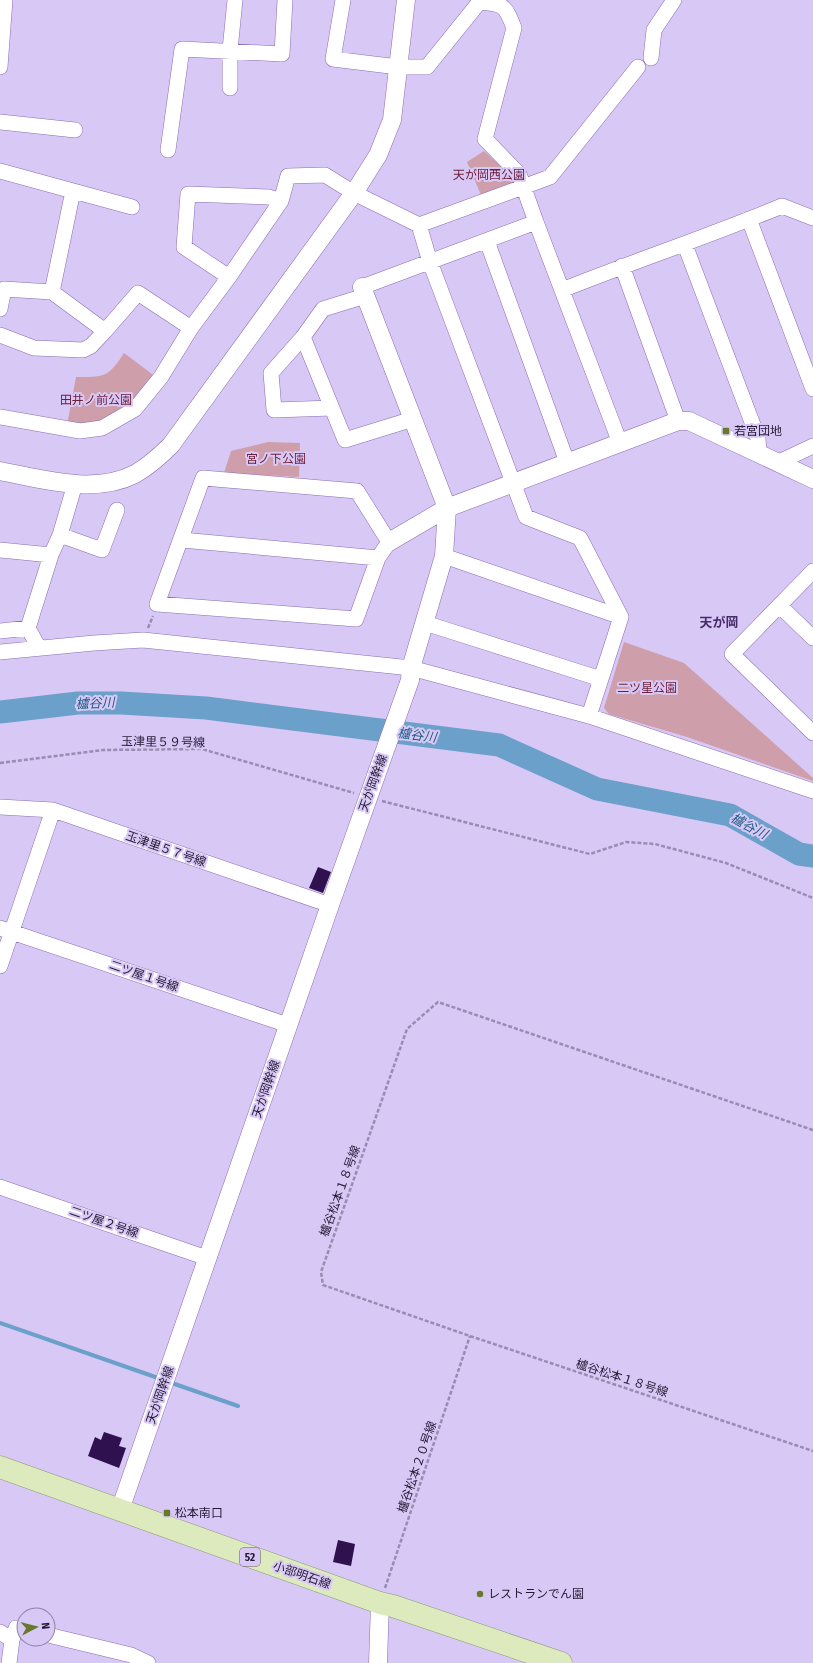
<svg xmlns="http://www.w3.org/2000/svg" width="813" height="1663" font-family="'Fira Sans Condensed','Noto Sans JP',sans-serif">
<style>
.green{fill:#ce9eaa}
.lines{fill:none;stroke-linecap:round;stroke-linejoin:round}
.stream{stroke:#6aa0c9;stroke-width:4}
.river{stroke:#6aa0c9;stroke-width:23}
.building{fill:#30114f}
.minor-casing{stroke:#8a6db2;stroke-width:16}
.tertiary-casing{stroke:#8a6db2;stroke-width:19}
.primary-casing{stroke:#8d9871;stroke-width:23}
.path{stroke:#998bb2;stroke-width:2.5;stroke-dasharray:4 2;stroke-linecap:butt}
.minor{stroke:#fff;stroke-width:15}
.tertiary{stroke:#fff;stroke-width:18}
.primary{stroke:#ddeabe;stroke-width:22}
.poi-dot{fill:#667a2a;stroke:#d8c8f5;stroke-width:1.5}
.labels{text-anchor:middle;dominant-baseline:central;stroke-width:4;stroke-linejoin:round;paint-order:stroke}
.shield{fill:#d8c8f5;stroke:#5a4e6e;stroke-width:1}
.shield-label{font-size:11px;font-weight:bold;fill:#241934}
.park-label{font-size:12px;fill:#6c1e3b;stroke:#d8c8f5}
.poi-label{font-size:12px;fill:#241934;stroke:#d8c8f5;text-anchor:start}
.street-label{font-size:12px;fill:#241934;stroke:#d8c8f5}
.neighbourhood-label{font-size:13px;font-weight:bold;fill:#482b6a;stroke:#d8c8f5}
.water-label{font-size:13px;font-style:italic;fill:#1f5c85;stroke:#d8c8f5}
</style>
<rect width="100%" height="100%" fill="#d8c8f5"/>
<!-- green -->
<path class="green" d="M484 151 511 175 513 183 481 195 467 162Z
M124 353 156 377 134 405 94 424 67 425 76 377C104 377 108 378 124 353Z
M268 442 300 443 299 477 224 473 231 451Z
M624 642 684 663 813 778V781L687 737 609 714 604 708Z"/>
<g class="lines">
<!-- stream -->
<path class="stream" d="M0 1323 161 1379
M169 1382 238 1406"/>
<!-- river -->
<path class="river" d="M0 712 78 703H121L206 708 499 745 597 789 730 815 799 854 813 856"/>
</g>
<!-- building -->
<path class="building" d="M318 867 331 872 323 893 309 888Z
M104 1432 122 1438 119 1446 126 1448 119 1468 88 1456 95 1437 101 1440Z
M338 1540 355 1544 351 1566 333 1562Z"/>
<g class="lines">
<defs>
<path id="minor" d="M343 0 333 59 398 67H427L481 0
M479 2C503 4 505 4 514 28L485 139 519 174 536 222
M651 58 654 30 674 0
M0 67 5 0
M230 88V50L235 0
M0 122 75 130
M168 150 182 49 282 54 285 0
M0 171 73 191 52 292 105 331 138 293 191 328
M73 191 132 207
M749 219 813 389
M419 225 430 262 526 517 580 538 621 617
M487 241 567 462
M685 245 758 438 759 453
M622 266 678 421
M229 277 184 247 188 194 269 197 281 201
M362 287 536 222 620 443
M562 290C635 261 709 236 782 206L813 218
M365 296 323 309 303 337 345 440 413 419
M0 309 4 289 52 292
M0 335 34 348 83 350 91 346 105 331
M303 337 271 373 274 410 332 408
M0 417 80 431 102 428 135 409 161 377 191 328 229 277 281 201 288 176 325 175 354 193 419 225 550 177 638 67
M779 462 813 446
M203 478 357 491 389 542 378 558 356 619 157 604Z
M60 535 102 550 117 510
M182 540 378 558
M0 550 51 555
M444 556 621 617 589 716
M813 571 732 654 813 733
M780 606 813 638
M425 623 601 679
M0 631 28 628
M39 648 28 628 51 555 60 535 75 484
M0 652 94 643 143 640 411 668 589 716 813 791
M0 807 53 810 330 905
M0 928 288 1025
M0 966 53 810
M0 1187 207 1258
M0 1632 12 1640 9 1663
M48 1635 131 1655 148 1663
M12 1640 16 1628 24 1629"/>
<path id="tertiary" d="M0 471C43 479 94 495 135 474 149 466 160 456 171 445L354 193 378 155 392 120 406 0
M389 542 447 508 678 421H689L813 479
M120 1510 330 905 410 680 411 668 444 556 447 508 362 287
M378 1663 380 1603"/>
<path id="primary" d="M0 1467 380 1603 393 1606 561 1663"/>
</defs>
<!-- minor casing -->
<use href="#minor" class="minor-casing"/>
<!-- tertiary casing -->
<use href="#tertiary" class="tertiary-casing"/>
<!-- primary casing -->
<use href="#primary" class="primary-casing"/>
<!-- path -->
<path class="path" d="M148 628 153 616
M0 763 103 750 202 749 354 793
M382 801 590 854 626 842 655 844 726 863 813 898
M813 1130 438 1002 407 1029 321 1272 323 1285 470 1336 813 1451
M385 1588 470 1336"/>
<!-- minor -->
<use href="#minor" class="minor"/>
<!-- tertiary -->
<use href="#tertiary" class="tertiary"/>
<!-- primary -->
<use href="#primary" class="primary"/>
</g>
<!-- markers -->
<g class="poi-dot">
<rect x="722" y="427" width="8" height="8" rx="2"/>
<rect x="163" y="1509" width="8" height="8" rx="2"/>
<circle cx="480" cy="1594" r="4"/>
</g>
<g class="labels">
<!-- shield labels -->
<rect class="shield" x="240" y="1548" width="20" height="18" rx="3"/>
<g class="shield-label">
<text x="250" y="1557">52</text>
</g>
<!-- park labels -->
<g class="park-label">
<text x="489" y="175">天が岡西公園</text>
<text x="96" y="400">田井ノ前公園</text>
<text x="276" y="459">宮ノ下公園</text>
<text x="647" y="688">二ツ星公園</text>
</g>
<!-- poi labels -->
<g class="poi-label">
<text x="734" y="431">若宮団地</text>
<text x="175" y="1513">松本南口</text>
<text x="488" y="1594">レストランでん園</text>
</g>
<!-- street labels -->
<g class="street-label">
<text transform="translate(163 742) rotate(1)">玉津里５９号線</text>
<text transform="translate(373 783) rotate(-70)">天が岡幹線</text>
<text transform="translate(166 849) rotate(19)">玉津里５７号線</text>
<text transform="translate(144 976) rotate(19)">二ツ屋１号線</text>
<text transform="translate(266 1089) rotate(-71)">天が岡幹線</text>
<text transform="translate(340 1191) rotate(-70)">櫨谷松本１８号線</text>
<text transform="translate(104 1222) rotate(19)">二ツ屋２号線</text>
<text transform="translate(622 1378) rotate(18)">櫨谷松本１８号線</text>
<text transform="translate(160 1395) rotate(-71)">天が岡幹線</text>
<text transform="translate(417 1467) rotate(-71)">櫨谷松本２０号線</text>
<text transform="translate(302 1575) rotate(19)">小部明石線</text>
</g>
<!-- neighbourhood labels -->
<g class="neighbourhood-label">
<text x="719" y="622">天が岡</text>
</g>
<!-- water labels -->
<g class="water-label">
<text transform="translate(95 703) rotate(-2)">櫨谷川</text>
<text transform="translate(417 735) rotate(7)">櫨谷川</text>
<text transform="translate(749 826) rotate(28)">櫨谷川</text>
</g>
</g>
<!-- north arrow -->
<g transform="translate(36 1627) rotate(83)"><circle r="19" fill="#d8c8f5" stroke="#9082a8"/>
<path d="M0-3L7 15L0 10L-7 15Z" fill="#667a2a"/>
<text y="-6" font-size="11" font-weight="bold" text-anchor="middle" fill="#241934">N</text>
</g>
</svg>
